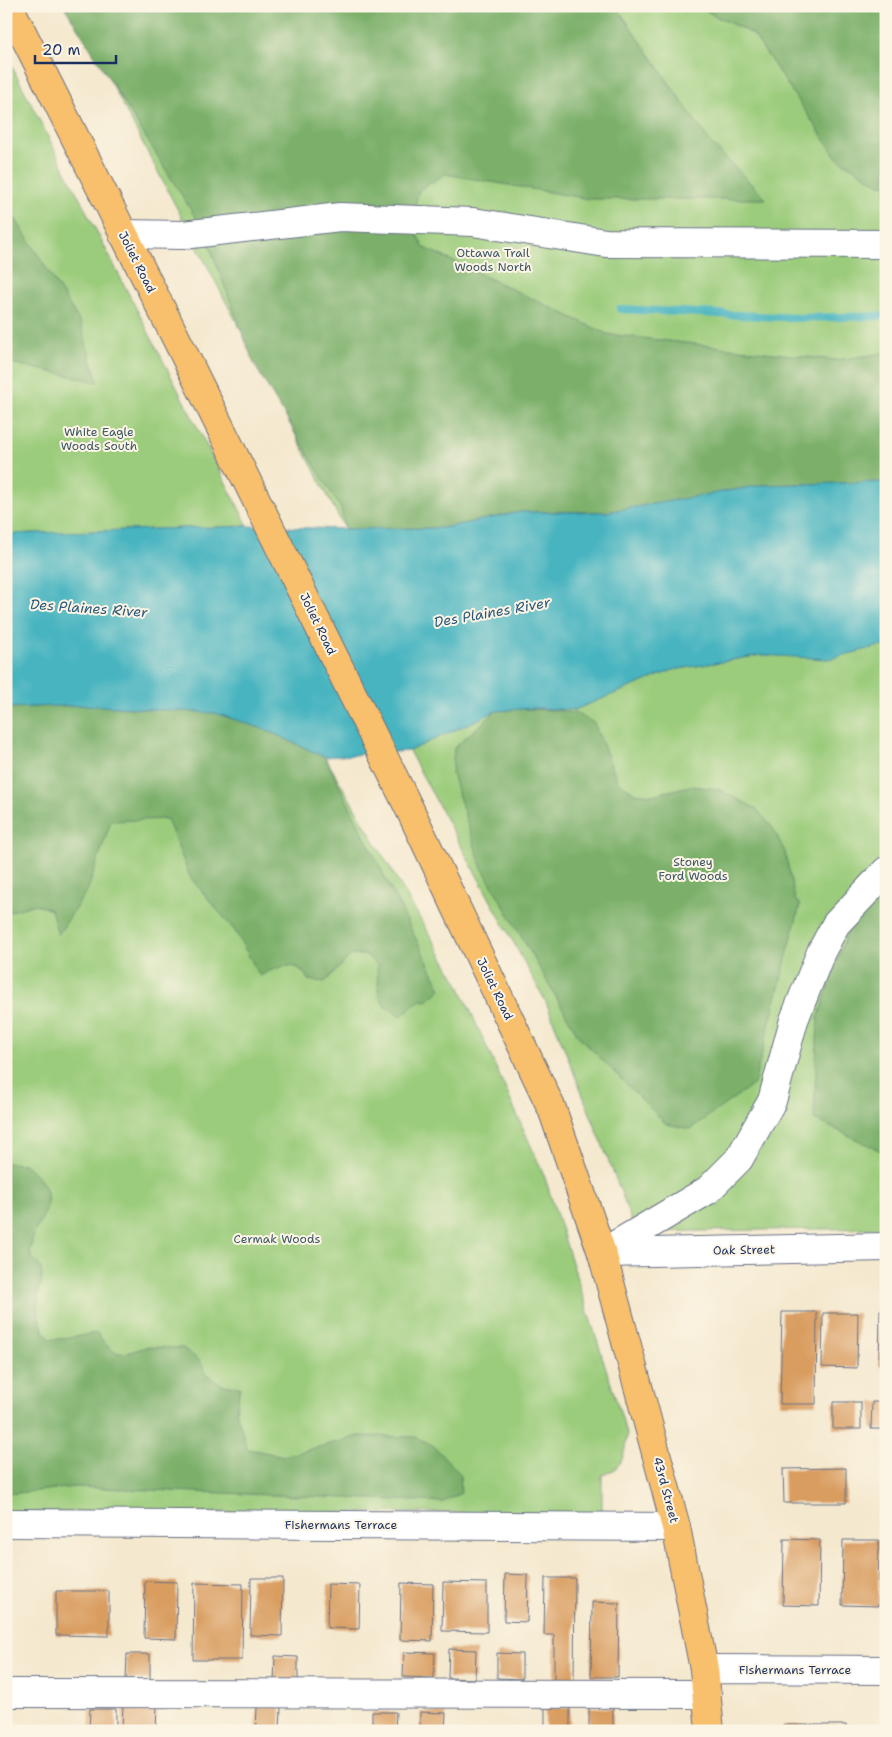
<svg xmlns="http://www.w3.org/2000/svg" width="892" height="1737" font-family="'Shantell Sans',sans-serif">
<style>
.green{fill:#9bcc7b;stroke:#5b7e6c}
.forest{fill:#7cb06b;stroke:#4c7064}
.water{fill:#46b4c0;stroke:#30728f}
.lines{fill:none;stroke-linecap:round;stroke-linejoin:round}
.stream{stroke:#46b4c0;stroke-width:8}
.building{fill:#d99d60}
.minor-casing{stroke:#677085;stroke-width:30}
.major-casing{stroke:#677085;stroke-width:30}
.minor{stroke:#fff;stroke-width:28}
.major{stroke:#f8bf6c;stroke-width:28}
.labels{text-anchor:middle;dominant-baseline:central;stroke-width:4;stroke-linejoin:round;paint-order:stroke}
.park-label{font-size:12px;fill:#3b5665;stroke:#fcf5e5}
.street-label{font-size:12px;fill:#1b2f5e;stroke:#fcf5e5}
.water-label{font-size:14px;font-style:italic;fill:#28577b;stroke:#fcf5e5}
</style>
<rect width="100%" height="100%" fill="#fcf5e5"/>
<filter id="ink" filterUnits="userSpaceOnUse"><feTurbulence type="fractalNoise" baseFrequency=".02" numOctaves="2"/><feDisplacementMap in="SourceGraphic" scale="10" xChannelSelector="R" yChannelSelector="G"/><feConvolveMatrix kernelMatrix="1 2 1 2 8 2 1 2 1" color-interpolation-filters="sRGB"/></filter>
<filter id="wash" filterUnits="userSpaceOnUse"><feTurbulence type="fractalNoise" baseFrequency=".0096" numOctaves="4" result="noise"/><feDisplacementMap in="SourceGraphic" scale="20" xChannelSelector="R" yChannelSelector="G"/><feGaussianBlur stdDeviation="1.12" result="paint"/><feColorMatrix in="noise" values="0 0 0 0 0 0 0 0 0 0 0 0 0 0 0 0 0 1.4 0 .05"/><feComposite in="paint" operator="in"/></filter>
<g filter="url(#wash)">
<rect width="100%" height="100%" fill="#f4e8ce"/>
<!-- green -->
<path class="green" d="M71 6H886V1228L635 1232 621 1192 546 1002 409 751 496 711 533 708 574 710 673 670 761 655 607 512 443 528 345 529Z
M6 55 248 526 6 534Z
M6 708 325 757 458 983 544 1175 627 1434C624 1455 624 1468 602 1475V1513L6 1512Z"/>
<!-- forest -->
<path class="forest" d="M64 6H616L710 142 766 199H589L445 174 419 190 411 220 423 247 607 334 835 360 886 353V482L762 485 607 512H520L443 528 345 529 341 509 254 364 204 231Z
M700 6H886V185L879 184 837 158 753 34 711 14Z
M6 204 80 322 98 382 6 362Z
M85 705 215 713 264 729 325 757 441 989 427 1001 420 1000 401 1016 386 1007 379 996 377 965 366 955H351L325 982 308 980C298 957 276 967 260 976L235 931 190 877 167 819 111 821 88 889 58 935 51 910 35 904 6 913V708Z
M517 709 557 710 577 714 594 723 618 782 635 793 652 795 690 786 718 789 755 808 773 828 785 852 795 899 800 905 754 1084 690 1129 666 1124 579 1037 481 866 452 774 454 748 496 711Z
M886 889V1152H883L814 1119 818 1018 847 932 861 915Z
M6 1163 25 1164C45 1183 55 1193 41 1220 37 1228 33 1233 32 1241 32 1244 30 1250 30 1253 31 1259 39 1263 41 1269 44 1279 39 1287 38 1296 37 1310 39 1329 50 1339 66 1340 81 1335 97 1333L106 1345 116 1353H127L146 1347 183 1348 200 1361 207 1375 222 1385 240 1387 236 1411 247 1449 285 1456 359 1436 416 1437 434 1446 460 1474 461 1493 443 1502 75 1487 6 1494Z"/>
<!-- water -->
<path class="water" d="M886 482V647L881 646 828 659 761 655 673 670 574 710 533 708 496 711 409 751 325 757 264 729 215 713 85 705 6 708V534L248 526 345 529 443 528 520 512H607L762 485Z"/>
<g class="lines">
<!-- stream -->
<path class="stream" d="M620 309 799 318 886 316"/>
</g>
<g id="blocks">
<!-- building -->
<path class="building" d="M880 1310H886V1365H879Z
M782 1312H817L816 1404H780Z
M823 1313H858L857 1368 822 1367Z
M833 1402H861V1429H833Z
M872 1402H886V1429H871Z
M846 1468V1503H784L783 1469Z
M784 1539 820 1540 819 1606 783 1605Z
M843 1540H879L878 1606 842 1605Z
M505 1574 528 1575 527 1622 504 1621Z
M251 1578H283L282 1636 250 1635Z
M545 1578H575L574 1680H554V1635H544Z
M145 1581 177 1582 176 1639 144 1638Z
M443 1582 487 1583V1632L442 1631Z
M194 1583 243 1584 242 1660H193Z
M401 1583 433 1584 432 1641 400 1640Z
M328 1584 360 1585 359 1629 327 1628Z
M56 1591H109V1636L56 1635Z
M592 1602 619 1603 618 1677H591Z
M449 1649 476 1650 475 1679 448 1678Z
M404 1652 435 1653 434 1678 403 1677Z
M497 1653 522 1654V1679L497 1678Z
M127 1654H150V1680L126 1679Z
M275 1656 298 1657V1682H274Z
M123 1704 157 1705 156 1731H122Z
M257 1706 281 1707 280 1731H256Z
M589 1707 613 1708V1731H589Z
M545 1708H570V1731H545Z
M90 1709H116V1731H89Z
M372 1712H396L395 1731H372Z
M420 1712 446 1713 445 1731H420Z
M783 1725H846V1731H783Z"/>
</g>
</g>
<g filter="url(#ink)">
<use href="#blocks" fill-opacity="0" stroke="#677085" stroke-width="1"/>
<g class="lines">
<defs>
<path id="minor" d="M123 234 183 235 340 217 473 222 606 243 886 244
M602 1253 708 1190 739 1159 772 1101 794 1020 821 952 836 924 886 871
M604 1253 886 1247
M6 1523 676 1527
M704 1669 886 1670
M6 1693 707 1694"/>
<path id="major" d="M9 6 181 348 411 812 552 1109 602 1253 676 1527 704 1669 710 1731"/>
</defs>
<!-- minor casing -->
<use href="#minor" class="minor-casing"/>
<!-- major casing -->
<use href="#major" class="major-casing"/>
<!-- minor -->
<use href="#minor" class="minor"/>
<!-- major -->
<use href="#major" class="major"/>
</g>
</g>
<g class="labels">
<!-- park labels -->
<g class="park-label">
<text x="493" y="253">Ottawa Trail<tspan x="493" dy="14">Woods North</tspan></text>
<text x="99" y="432">White Eagle<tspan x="99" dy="14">Woods South</tspan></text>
<text x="693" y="862">Stoney<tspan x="693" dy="14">Ford Woods</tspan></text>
<text x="277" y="1239">Cermak Woods</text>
</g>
<!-- street labels -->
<g class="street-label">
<text transform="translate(137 262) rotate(63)">Joliet Road</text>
<text transform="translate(318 624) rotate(64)">Joliet Road</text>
<text transform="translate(495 989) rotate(64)">Joliet Road</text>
<text transform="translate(744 1250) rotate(-1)">Oak Street</text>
<text transform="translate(666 1490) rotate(75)">43rd Street</text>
<text x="341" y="1525">Fishermans Terrace</text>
<text x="795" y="1670">Fishermans Terrace</text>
</g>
<!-- water labels -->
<g class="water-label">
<text transform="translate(89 608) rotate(4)">Des Plaines River</text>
<text transform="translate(492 612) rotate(-10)">Des Plaines River</text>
</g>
</g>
<!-- margin -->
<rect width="892" height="1737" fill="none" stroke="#fcf5e5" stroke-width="25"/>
<!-- scale -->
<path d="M35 55v8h81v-8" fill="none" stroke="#1b2f5e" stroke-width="2.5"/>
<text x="42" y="55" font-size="15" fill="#1b2f5e" stroke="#fcf5e5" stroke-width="4" paint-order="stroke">20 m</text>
</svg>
